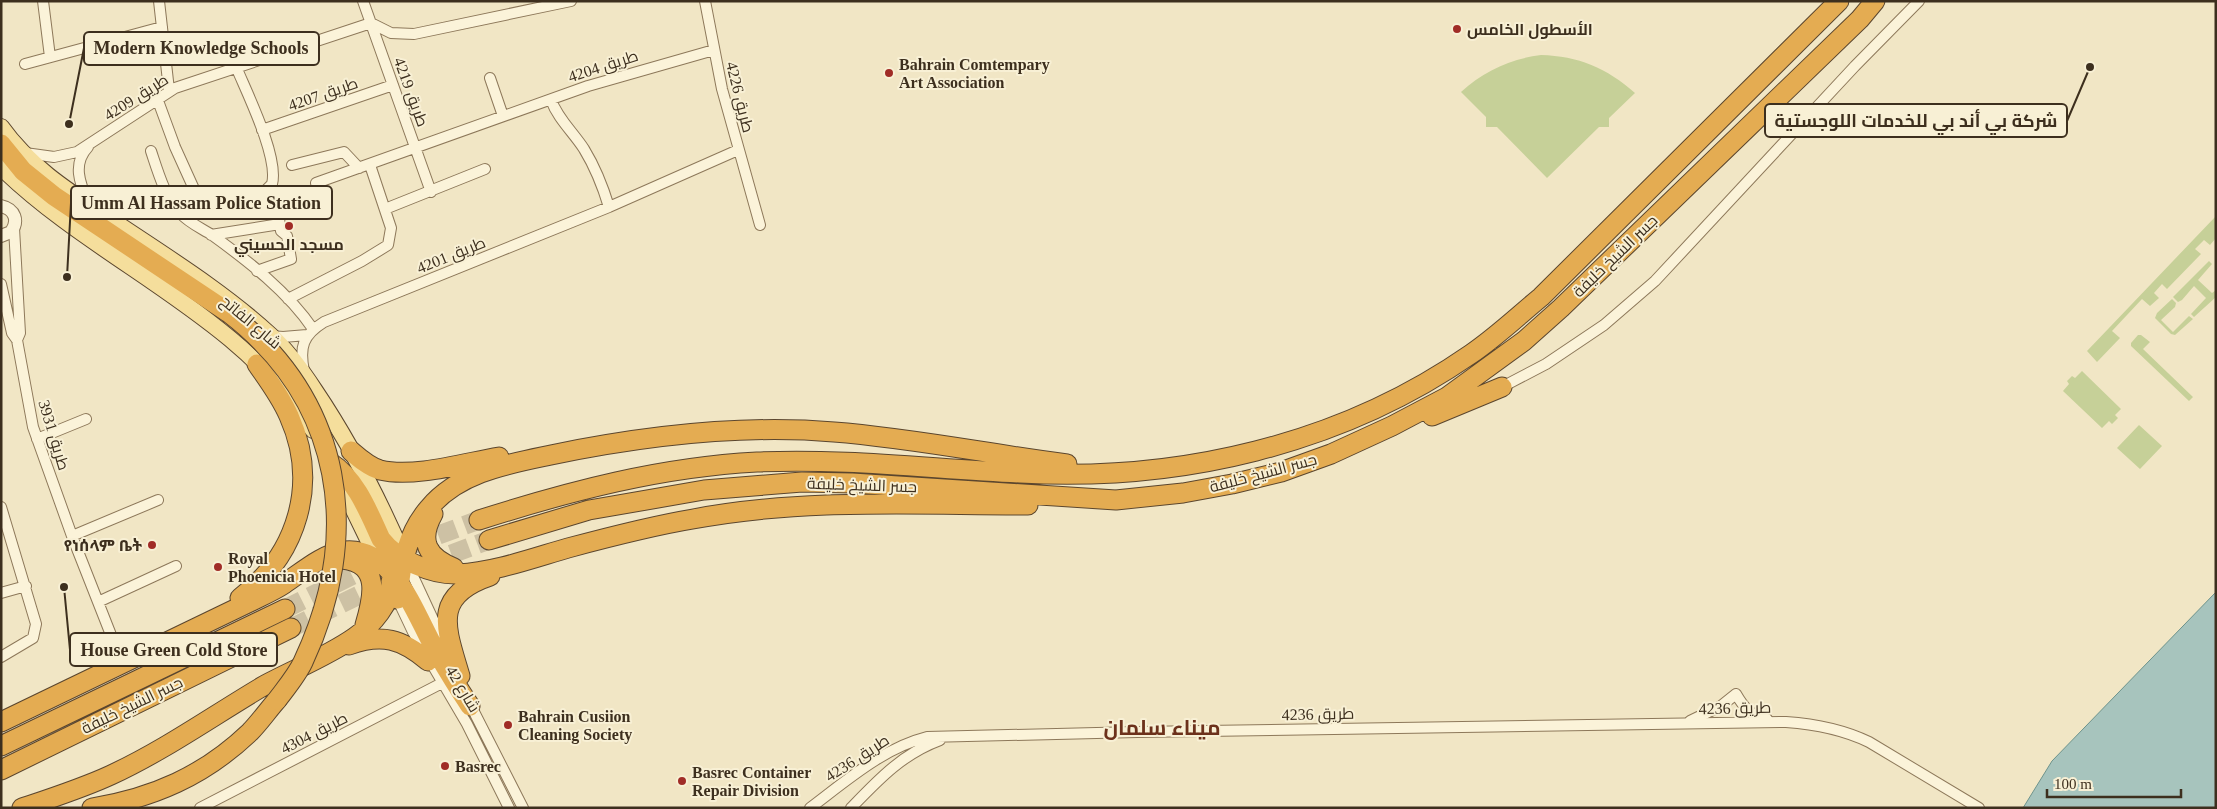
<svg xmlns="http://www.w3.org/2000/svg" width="2217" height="809" font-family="'Times New Roman',Cairo,'Noto Sans Ethiopic',serif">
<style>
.green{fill:#c6d098}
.water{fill:#a7c4bd;stroke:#6d938c}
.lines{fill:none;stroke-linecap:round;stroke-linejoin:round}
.motorway-tunnel{stroke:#cdc1a4;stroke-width:19;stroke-dasharray:19 9;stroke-linecap:butt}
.minor-casing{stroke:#8d785a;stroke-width:12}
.tertiary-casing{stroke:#8d785a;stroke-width:14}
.primary-casing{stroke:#5b462e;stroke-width:18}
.motorway-casing{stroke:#5b462e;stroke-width:21}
.minor{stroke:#fbf3d9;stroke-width:10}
.tertiary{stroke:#fbf3d9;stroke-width:12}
.primary{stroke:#f5de9c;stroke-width:16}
.motorway{stroke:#e4ac52;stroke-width:19}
.motorway-bridge-casing{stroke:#5b462e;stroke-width:21;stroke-linecap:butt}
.motorway-bridge{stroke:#e4ac52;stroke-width:19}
.poi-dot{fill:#a02c26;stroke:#f8f0d5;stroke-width:2}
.labels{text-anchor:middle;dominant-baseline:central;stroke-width:4;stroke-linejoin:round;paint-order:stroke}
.poi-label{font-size:16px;font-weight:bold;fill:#3d2f1e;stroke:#f8f0d5;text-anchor:start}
.street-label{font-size:16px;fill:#3d2f1e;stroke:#f8f0d5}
.district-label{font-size:21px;font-weight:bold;fill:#6c311b;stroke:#f8f0d5}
.leader{fill:none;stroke:#3d2f1e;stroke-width:2}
.callout-dot{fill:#3d2f1e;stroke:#f8f0d5;stroke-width:2}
.callout{fill:#f8f0d5;stroke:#3d2f1e;stroke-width:2}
.callout-label{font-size:18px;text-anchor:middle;font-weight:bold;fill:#3d2f1e}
</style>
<rect width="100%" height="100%" fill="#f1e6c5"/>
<!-- green -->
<path class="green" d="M1541 55C1578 56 1607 68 1635 93L1609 118V127H1599L1547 178 1497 127H1486V117L1461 92C1484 71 1510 59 1541 55Z
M2216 216V238L2210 245 2204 240 2195 249 2201 254 2167 289 2162 284 2154 293 2159 298 2150 306 2142 299 2112 331 2120 338 2097 362 2087 351Z
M2209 261 2212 264 2198 280 2212 293 2216 290V297L2194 317 2191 314 2206 298 2194 286 2182 300 2178 302 2173 297Z
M2172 299 2176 303 2175 307 2161 320 2173 332 2189 316 2193 319 2175 335 2171 334 2155 318 2157 313Z
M2138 335H2141L2150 342 2143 349 2193 397 2189 401 2131 346V343Z
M2082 371 2121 409 2115 415 2118 418 2112 424 2109 421 2102 428 2063 391 2069 384 2067 381 2072 376 2075 378Z
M2139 425 2162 446 2140 469 2117 448Z"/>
<!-- water -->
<path class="water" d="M2216 592V808H2023L2052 761Z"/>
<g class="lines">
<!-- motorway-tunnel -->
<path class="motorway-tunnel" d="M412 545 479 520
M425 564 489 540
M285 609 379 562
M291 628 384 583"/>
<defs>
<path id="minor" d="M43 1 50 57
M159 1 169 90
M363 1 431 192
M705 1 722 89 760 225
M371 23 391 33 414 34 571 1
M25 64 162 27
M490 78 503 116
M157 98 175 147 199 200
M551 100C558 119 573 132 584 149 595 167 603 187 609 207
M262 130 393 85
M151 151C158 172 165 197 180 213 189 223 201 228 212 235 248 261 288 292 313 329
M25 153 54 157 77 152 175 88 371 23
M292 165 344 152 359 168
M316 183 588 86 714 50
M88 203C80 183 72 164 88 147
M174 206 199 200 265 191 272 184C279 158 248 95 237 69
M385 209 485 169
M14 228 20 333 17 340
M211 235 280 224
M257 271 291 259 287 236 281 231 276 201 269 189
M1 284 12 333 17 340 33 427 72 536 113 640
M288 299 362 261 388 245 391 228 370 165
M271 336 283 337 307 335
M304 371C299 347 303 335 324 322L609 207 738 150
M1502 387 1546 364 1604 325 1655 281 1855 66 1919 1
M37 439 86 419
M1 507 36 624 33 638 1 657
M72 536 158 500
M406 561 444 643
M1 593 26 586
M396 596 413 632 467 724 509 808
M98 602 176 566
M469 702 523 808
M1690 721 1721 706 1736 694C1744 708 1751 716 1767 719
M200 808 442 683
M810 808C846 781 883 748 927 737L1137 732 1786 722C1815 724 1842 729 1869 742L1979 808
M851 808C878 780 902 754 940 740"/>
<path id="tertiary" d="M1 206C15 209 19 221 11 232L1 236"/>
<path id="primary" d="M1 127C28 165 66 190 104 215 160 253 220 289 270 335 288 351 302 371 315 391 350 443 379 500 404 558
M1 167C98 262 237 312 313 430
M334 469 381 566"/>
<path id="motorway" d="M1 144 23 171 54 196 229 313
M1432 416 1502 387
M351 451C359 458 369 467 380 470 414 478 464 463 499 457
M331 463C356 479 369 513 381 539 397 560 432 575 458 574 495 572 533 558 568 548 609 537 651 526 693 519 804 498 916 505 1028 505
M433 514C418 541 427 557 454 568
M479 520C570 491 661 467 757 462 845 458 932 469 1020 473 1179 482 1340 445 1471 354 1496 337 1518 316 1541 297L1839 1
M489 540 589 510 704 490 802 482 852 483 1116 500 1183 493 1232 484 1281 472 1331 454 1392 426 1447 397 1524 341 1561 308 1860 19 1875 1
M342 559C382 563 373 598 365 625
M240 598C298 554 319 483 289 416 281 397 268 380 257 364
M398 599C400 567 407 533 429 508 459 472 508 464 551 455 643 436 740 424 834 432 912 438 989 454 1067 464
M349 645C382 633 402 639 428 661
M460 676C446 628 431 596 490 576
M1 722 254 600C264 595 275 590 284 584 302 572 322 554 344 551 394 545 416 617 436 651 447 670 458 688 470 706
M1 746 285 609
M1 770 291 628
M22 808C52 798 83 788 111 775 165 750 214 715 265 685 295 669 328 656 355 637 372 625 392 603 391 581
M92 808C153 798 204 776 250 732 260 722 268 710 277 700"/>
</defs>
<!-- minor casing -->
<use href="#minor" class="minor-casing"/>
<!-- tertiary casing -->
<use href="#tertiary" class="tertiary-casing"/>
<!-- primary casing -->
<use href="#primary" class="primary-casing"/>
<!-- motorway casing -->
<use href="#motorway" class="motorway-casing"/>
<!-- minor -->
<use href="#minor" class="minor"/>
<!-- tertiary -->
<use href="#tertiary" class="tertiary"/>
<!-- primary -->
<use href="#primary" class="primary"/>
<!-- motorway -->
<use href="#motorway" class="motorway"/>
<defs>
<path id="motorway-bridge" d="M229 313C344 402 363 535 303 662 297 675 286 688 277 700"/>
</defs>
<!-- motorway-bridge casing -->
<use href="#motorway-bridge" class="motorway-bridge-casing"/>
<!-- motorway-bridge -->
<use href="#motorway-bridge" class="motorway-bridge"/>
</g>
<!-- markers -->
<g class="poi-dot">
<circle cx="1457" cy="29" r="5"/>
<circle cx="889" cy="73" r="5"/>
<circle cx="289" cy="226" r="5"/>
<circle cx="152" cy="545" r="5"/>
<circle cx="218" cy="567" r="5"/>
<circle cx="508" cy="725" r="5"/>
<circle cx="445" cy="766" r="5"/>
<circle cx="682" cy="781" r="5"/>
</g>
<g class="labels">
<!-- poi labels -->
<g class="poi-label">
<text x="1467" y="29">الأسطول الخامس</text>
<text x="899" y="64">Bahrain Comtempary<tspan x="899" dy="18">Art Association</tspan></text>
<text x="289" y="244" text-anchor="middle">مسجد الحسيني</text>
<text x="142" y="545" text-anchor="end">የነሰላም ቤት</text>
<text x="228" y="558">Royal<tspan x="228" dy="18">Phoenicia Hotel</tspan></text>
<text x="518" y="716">Bahrain Cusiion<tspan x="518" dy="18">Cleaning Society</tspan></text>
<text x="455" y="766">Basrec</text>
<text x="692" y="772">Basrec Container<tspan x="692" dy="18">Repair Division</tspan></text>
</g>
<!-- street labels -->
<g class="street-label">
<text transform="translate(603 66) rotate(-18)">طريق 4204</text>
<text transform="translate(411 92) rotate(70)">طريق 4219</text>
<text transform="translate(323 94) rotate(-19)">طريق 4207</text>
<text transform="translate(136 97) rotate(-32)">طريق 4209</text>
<text transform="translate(740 97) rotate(76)">طريق 4226</text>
<text transform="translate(451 255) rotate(-22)">طريق 4201</text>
<text transform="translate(1615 256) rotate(-44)">جسر الشيخ خليفة</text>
<text transform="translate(251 322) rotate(40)">شارع الفاتح</text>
<text transform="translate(54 435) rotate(73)">طريق 3931</text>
<text transform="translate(1263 473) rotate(-15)">جسر الشيخ خليفة</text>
<text transform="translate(862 485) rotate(2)">جسر الشيخ خليفة</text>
<text transform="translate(463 689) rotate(59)">شارع 42</text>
<text transform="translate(132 705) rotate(-26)">جسر الشيخ خليفة</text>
<text transform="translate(1735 708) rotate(-1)">طريق 4236</text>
<text transform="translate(1318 714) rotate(-1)">طريق 4236</text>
<text transform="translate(314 733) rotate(-27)">طريق 4304</text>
<text transform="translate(857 758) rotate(-33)">طريق 4236</text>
</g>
<!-- district labels -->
<g class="district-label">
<text x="1162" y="728">ميناء سلمان</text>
</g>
</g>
<!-- callouts -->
<path class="leader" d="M69 124L84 48M2090 67L2067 121M67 277L71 203M64 587L70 650"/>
<g class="callout-dot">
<circle cx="69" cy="124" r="5"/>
<circle cx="2090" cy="67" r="5"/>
<circle cx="67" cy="277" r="5"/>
<circle cx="64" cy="587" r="5"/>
</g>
<g class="callout">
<rect x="84" y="32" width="235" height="33" rx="5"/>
<rect x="1765" y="104" width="302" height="33" rx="5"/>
<rect x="71" y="186" width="261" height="33" rx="5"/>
<rect x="70" y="633" width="207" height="33" rx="5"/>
</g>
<g class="callout-label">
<text x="201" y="54">Modern Knowledge Schools</text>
<text x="1916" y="127">شركة بي أند بي للخدمات اللوجستية</text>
<text x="201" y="209">Umm Al Hassam Police Station</text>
<text x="174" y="656">House Green Cold Store</text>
</g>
<!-- border -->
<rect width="2217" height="809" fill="none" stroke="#3d2f1e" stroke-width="5"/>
<!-- scale -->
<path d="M2047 789v8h134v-8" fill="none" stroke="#3d2f1e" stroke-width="2.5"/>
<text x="2054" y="789" font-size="15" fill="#3d2f1e" stroke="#f8f0d5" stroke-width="4" paint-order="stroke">100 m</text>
</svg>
